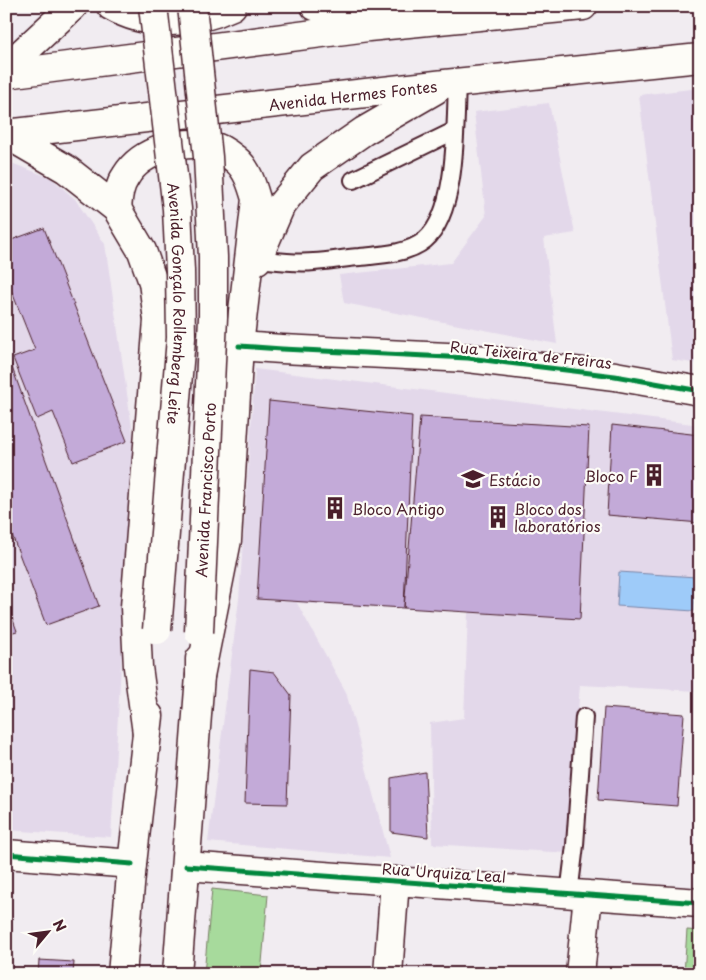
<svg xmlns="http://www.w3.org/2000/svg" width="706" height="980" font-family="'Playpen Sans',sans-serif">
<style>
.built{fill:#e3d8ea}
.green{fill:#a7da9c;stroke:#787c64}
.water{fill:#9ecbf9;stroke:#7c86a7}
.building{fill:#c3aad8;stroke:#4a1f2b}
.lines{fill:none;stroke-linecap:round;stroke-linejoin:round}
.lane-casing{stroke:#4a1f2b;stroke-width:20}
.street-casing{stroke:#4a1f2b;stroke-width:31}
.secondary-casing{stroke:#4a1f2b;stroke-width:31}
.lane{stroke:#fdfcf7;stroke-width:16}
.street{stroke:#fdfcf7;stroke-width:28}
.secondary{stroke:#fdfcf7;stroke-width:28}
.secondary-bridge-casing{stroke:#4a1f2b;stroke-width:31;stroke-linecap:butt}
.secondary-bridge{stroke:#fdfcf7;stroke-width:28}
.cycleway-casing{stroke:#fdfcf7;stroke-width:8}
.cycleway{stroke:#00873e;stroke-width:5}
.labels{text-anchor:middle;dominant-baseline:central;stroke-width:4.5;stroke-linejoin:round;paint-order:stroke}
.street-label{font-size:15px;fill:#4a1f2b;stroke:#fdfcf7}
.poi-label{font-size:15px;fill:#4a1f2b;stroke:#fdfcf7;text-anchor:start}
</style>
<rect width="100%" height="100%" fill="#f1ecf1"/>
<filter id="ink" filterUnits="userSpaceOnUse"><feTurbulence type="fractalNoise" baseFrequency=".02" numOctaves="2"/><feDisplacementMap in="SourceGraphic" scale="10" xChannelSelector="R" yChannelSelector="G"/><feConvolveMatrix kernelMatrix="1 2 1 2 8 2 1 2 1" color-interpolation-filters="sRGB"/></filter>
<g filter="url(#ink)">
<!-- built -->
<path class="built" d="M700 88V364L672 360 639 95Z
M549 103 575 233 544 238 557 344 344 303 339 275 451 263 486 216 474 112Z
M6 161 51 178 75 199 105 244 134 441 111 837 6 830Z
M255 369 700 425V873H694L698 691 580 685 567 853 432 844 430 723 464 718 468 612 297 603 346 692 390 858 208 842 239 599Z"/>
<!-- green -->
<path class="green" d="M212 889 268 895 261 974H204Z
M687 930 700 931V974H684Z"/>
<!-- water -->
<path class="water" d="M619 572 696 577 694 611 617 606Z"/>
<!-- building -->
<path class="building" d="M44 228 127 441 73 462 53 412 37 419 13 358 35 350 6 277V242Z
M6 351 99 606 46 625 6 519Z
M269 401 412 416 404 608 257 599Z
M420 417 589 427 580 619 404 608Z
M612 425 700 435V523L607 515Z
M6 601 17 631 6 634Z
M250 669 274 672 291 695 287 804 245 803Z
M604 708 684 714 677 806 598 800Z
M425 772 428 837 391 832V778Z
M39 960 74 962 73 974H38Z"/>
<g class="lines">
<defs>
<path id="lane" d="M353 180 454 131
M258 259C277 261 295 264 314 262 330 261 345 258 360 257 381 255 408 254 425 240 458 212 455 124 457 83
M569 894 575 845 584 717"/>
<path id="street" d="M239 346 282 349 468 358 615 376 700 391
M6 854 132 864
M186 866 700 903
M388 974 395 881
M580 974 588 895"/>
<g id="secondary">
<path d="M111 6C149 28 194 24 232 6"/>
<path d="M315 6 366 26"/>
<path d="M6 68 73 6"/>
<path d="M6 74 368 27 583 6"/>
<path id="s1" d="M6 134 445 84 700 58"/>
<path d="M6 134 66 169 117 209 142 251 153 282 158 320 135 607 138 667 147 733"/>
<path d="M117 209C118 197 119 186 126 176 142 149 183 140 212 146 219 147 229 154 235 159 247 168 252 185 256 199L239 346 227 540 200 676"/>
<path d="M257 260 281 205 312 167 364 131 435 90"/>
<path d="M122 974 132 864 149 716"/>
<path d="M177 974 200 676V659"/>
</g>
</defs>
<!-- lane casing -->
<use href="#lane" class="lane-casing"/>
<!-- street casing -->
<use href="#street" class="street-casing"/>
<!-- secondary casing -->
<use href="#secondary" class="secondary-casing"/>
<!-- lane -->
<use href="#lane" class="lane"/>
<!-- street -->
<use href="#street" class="street"/>
<!-- secondary -->
<use href="#secondary" class="secondary"/>
<defs>
<g id="secondary-bridge">
<path id="s2" d="M153 6 177 209 180 271 181 338 157 630"/>
<path d="M192 6 208 157 213 257V317L199 632"/>
</g>
</defs>
<!-- secondary-bridge casing -->
<use href="#secondary-bridge" class="secondary-bridge-casing"/>
<!-- secondary-bridge -->
<use href="#secondary-bridge" class="secondary-bridge"/>
<defs>
<path id="cycleway" d="M239 346 282 349 468 358 615 376 700 391
M6 854 132 864
M186 866 700 903"/>
</defs>
<!-- cycleway casing -->
<use href="#cycleway" class="cycleway-casing"/>
<!-- cycleway -->
<use href="#cycleway" class="cycleway"/>
</g>
</g>
<!-- icons -->
<defs>
<symbol id="building-bare" viewBox="-9 -9 18 18"><path d="M-4-6H4V6H1V3H-1V6H-4ZM-2.5-4.3h1.7v1.8h-1.7ZM.8-4.3h1.7v1.8H.8ZM-2.5-1h1.7V.8h-1.7ZM.8-1h1.7V.8H.8Z" fill="#4a1f2b" stroke="#fdfcf7" stroke-width="2.5" paint-order="stroke"/></symbol>
<symbol id="university-bare" viewBox="-9 -9 18 18"><path d="M0-5L7-2L0 1L-7-2ZM-4 1L0 2.5L4 1V4Q0 6-4 4Z" fill="#4a1f2b" stroke="#fdfcf7" stroke-width="2.5" paint-order="stroke"/></symbol>
</defs>
<g fill-rule="evenodd">
<use href="#building-bare" x="638" y="459" width="32" height="32"/>
<use href="#university-bare" x="457" y="463" width="32" height="32"/>
<use href="#building-bare" x="319" y="492" width="32" height="32"/>
<use href="#building-bare" x="482" y="501" width="32" height="32"/>
</g>
<g class="labels">
<!-- street labels -->
<g class="street-label">
<text stroke="none"><textPath href="#s1" startOffset="349">Avenida Hermes Fontes</textPath></text>
<text stroke="none"><textPath href="#s2" startOffset="299">Avenida Gonçalo Rollemberg Leite</textPath></text>
<text transform="translate(531 354) rotate(6)">Rua Teixeira de Freiras</text>
<text transform="translate(205 490) rotate(-87)">Avenida Francisco Porto</text>
<text transform="translate(444 872) rotate(4)">Rua Urquiza Leal</text>
</g>
<!-- poi labels -->
<g class="poi-label">
<text x="638" y="475" text-anchor="end">Bloco F</text>
<text x="489" y="479">Estácio</text>
<text x="352" y="508">Bloco Antigo</text>
<text x="514" y="508">Bloco dos<tspan x="514" dy="17">laboratórios</tspan></text>
</g>
</g>
<!-- margin -->
<rect width="706" height="980" fill="none" stroke="#fdfcf7" stroke-width="25"/>
<rect x="12" y="12" width="681" height="955" fill="none" stroke="#4a1f2b" stroke-width="2" filter="url(#ink)"/>
<!-- north arrow -->
<g transform="translate(48 932) rotate(61)" stroke="#fdfcf7" stroke-width="4" paint-order="stroke">
<path d="M0-4L9 19L0 12L-9 19Z" fill="#4a1f2b"/>
<text y="-8" font-size="14" font-weight="bold" text-anchor="middle" fill="#4a1f2b">N</text>
</g>
</svg>
